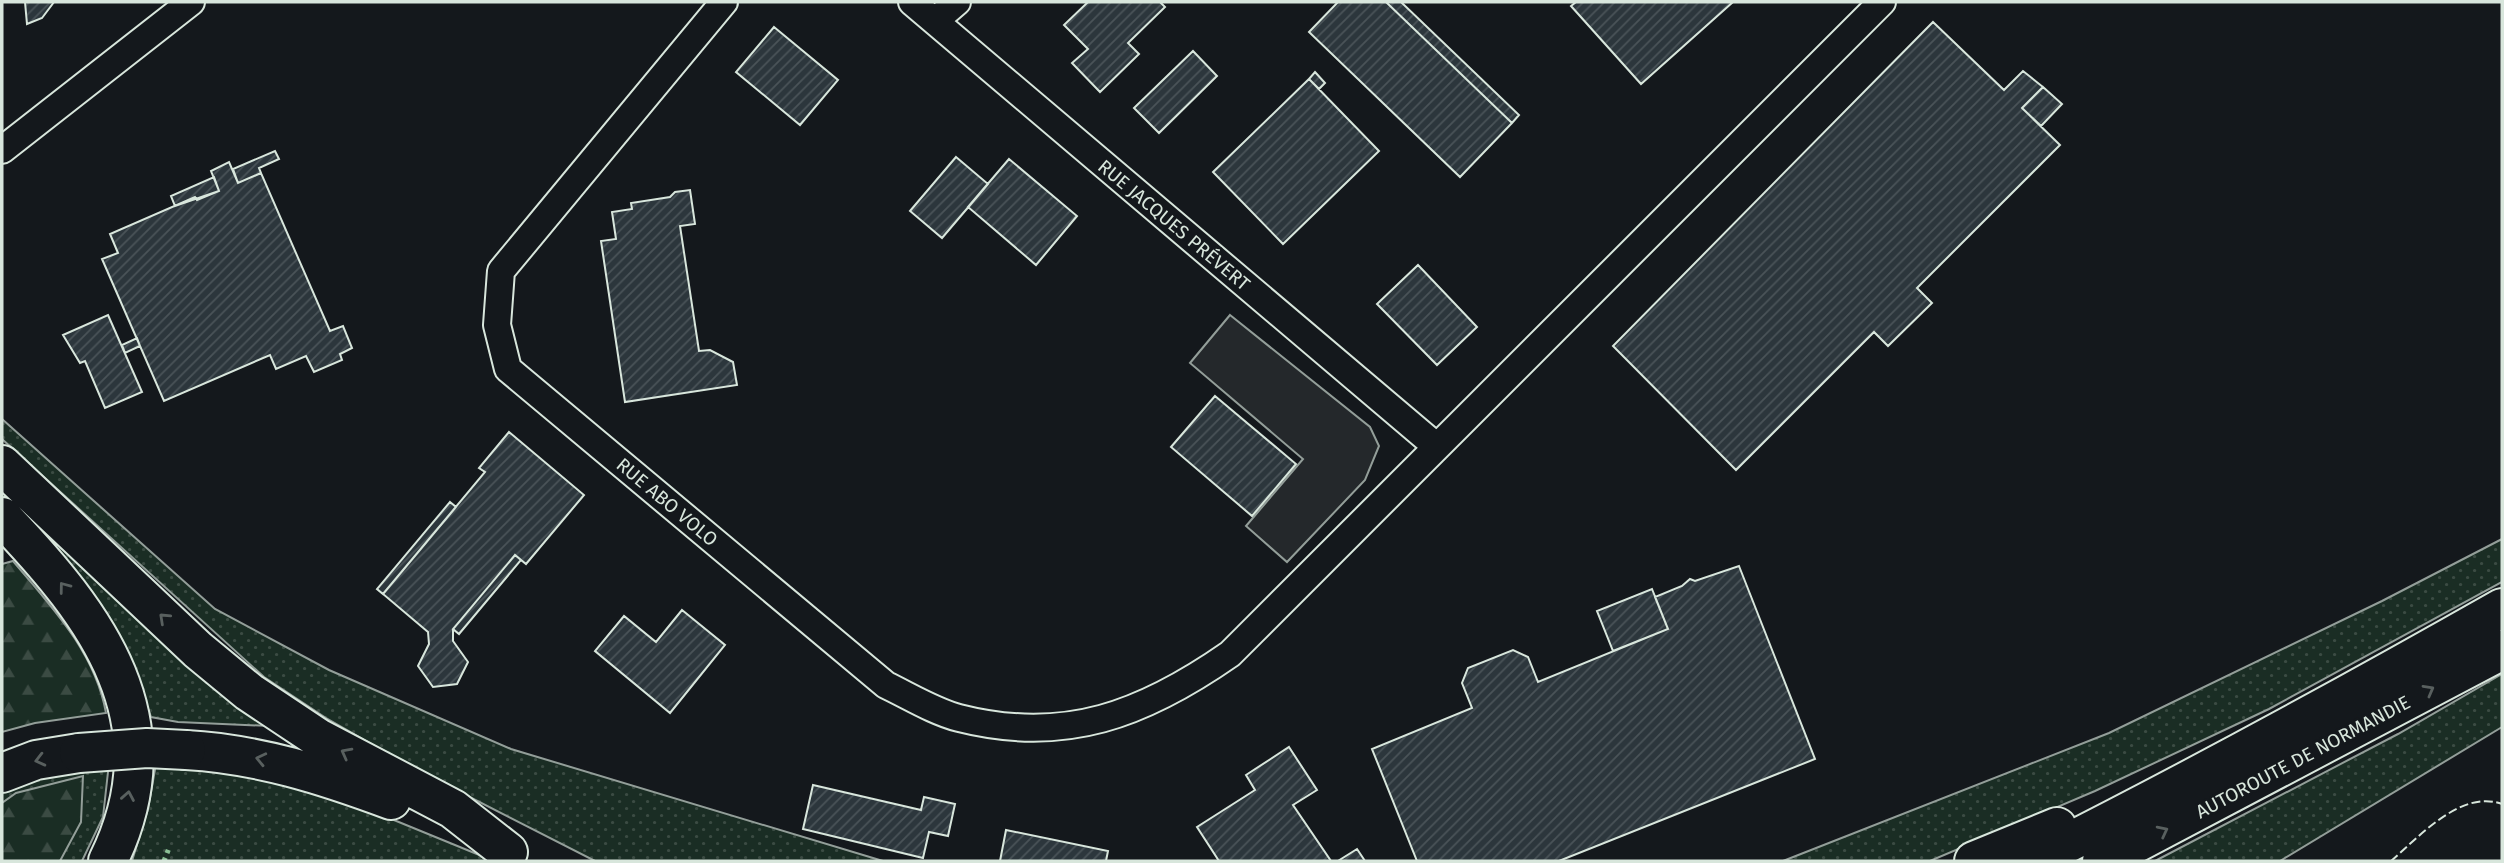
<svg xmlns="http://www.w3.org/2000/svg" width="2504" height="863" font-family="'Fira Sans',sans-serif">
<style>
.grass{fill:url(#grass-dots);stroke:#939e99;stroke-width:2}
.forest{fill:url(#forest-firs);stroke:#939e99;stroke-width:2}
.parking{fill:#24282b;stroke:#939e99;stroke-width:2}
.building{fill:url(#building-hatch);stroke:#d8e6dc;stroke-width:2}
.lines{fill:none;stroke-linecap:round;stroke-linejoin:round}
.minor-casing{stroke:#d8e6dc;stroke-width:30}
.highway-casing{stroke:#d8e6dc;stroke-width:42}
.minor{stroke:#14181c;stroke-width:26}
.highway{stroke:#14181c;stroke-width:38}
.highway-bridge-casing{stroke:#d8e6dc;stroke-width:42;stroke-linecap:butt}
.highway-bridge{stroke:#14181c;stroke-width:38}
.hedge{stroke:#8ac095;stroke-width:5;stroke-dasharray:3.5 5;stroke-linecap:butt}
.fence{stroke:#d8e6dc;stroke-width:2;stroke-dasharray:9 3.5;stroke-linecap:butt}
.oneway{stroke:#59605f}
.labels{text-anchor:middle;dominant-baseline:central;stroke-width:5;stroke-linejoin:round;paint-order:stroke}
.street-label{font-size:19px;fill:#d8e6dc;stroke:#14181c}
</style>
<defs>
<pattern id="grass-dots" width="8" height="8" patternUnits="userSpaceOnUse" patternTransform="scale(1.75)"><rect width="8" height="8" fill="#1a2d24"/><path d="M2 2h.1M6 6h.1" fill="none" stroke="#3b4b43" stroke-width="1.8" stroke-linecap="round"/></pattern>
<pattern id="forest-firs" width="22" height="20" patternUnits="userSpaceOnUse" patternTransform="scale(1.75)"><rect width="22" height="20" fill="#1a2d24"/><path d="M5 1l3.5 6h-7zM16 11l3.5 6h-7z" fill="#3b4b43"/></pattern>
<pattern id="building-hatch" width="6" height="6" patternUnits="userSpaceOnUse" patternTransform="scale(1.75)"><rect width="6" height="6" fill="#2c363c"/><path d="M-1 1l2-2M0 6l6-6M5 7l2-2" fill="none" stroke="#4a5358"/></pattern>
</defs>
<rect width="100%" height="100%" fill="#14181c"/>
<!-- grass -->
<path class="grass" d="M2 419 215 609 329 670 511 749 883 861H595L417 770 326 718 264 677 2 439Z
M2 482 269 726 178 722 151 717 140 686 65 563 2 498Z
M2502 539V582L2269 709 2095 791 1930 861H1783L2109 733 2382 601Z
M2502 674V727L2280 861H2155L2398 734Z
M109 763 103 817 82 861H2V785Z
M203 763 328 793 494 861H132L148 809 156 764Z"/>
<!-- forest -->
<path class="forest" d="M13 561C52 607 95 652 106 713L35 723 2 732V564Z
M83 776 81 822 60 861H2V803L16 793Z"/>
<!-- parking -->
<path class="parking" d="M1230 315 1370 427 1379 446 1365 480 1287 562 1246 526 1303 459 1190 363Z"/>
<!-- building -->
<path class="building" d="M25 2H54L42 18 27 24Z
M1088 2H1160L1165 7 1128 43 1139 54 1100 92 1072 63 1088 49 1064 25Z
M1338 2H1386L1512 123 1460 177 1309 32Z
M1386 2H1401L1519 115 1512 123Z
M1576 2H1733L1641 84 1571 6Z
M1933 22 2004 90 2023 71 2043 87 2022 108 2060 145 1917 288 1932 303 1888 346 1874 332 1736 470 1613 346Z
M774 27 838 80 800 125 736 72Z
M1193 51 1217 76 1159 133 1134 108Z
M1315 72 1325 83 1319 89 1309 79Z
M1309 79 1379 151 1283 244 1213 172Z
M2043 87 2062 104 2041 126 2022 108Z
M275 151 279 159 259 168 261 173 238 183 233 169Z
M956 157 988 184 942 238 910 211Z
M1009 159 1077 216 1036 265 968 207Z
M229 162 238 183 261 173 330 331 343 326 352 348 340 354 342 360 314 372 306 356 276 369 270 355 164 401 102 259 118 253 110 234 195 197 197 200 219 191 211 171Z
M214 177 219 191 175 206 171 196Z
M690 190 695 224 680 226 699 351 710 350 733 362 737 385 625 402 601 241 616 239 612 212 632 209 631 203 670 197 675 192Z
M1418 265 1477 327 1437 365 1377 304Z
M108 315 142 392 105 408 85 361 80 363 63 335Z
M137 338 140 346 125 353 122 345Z
M1215 396 1296 464 1252 516 1171 447Z
M509 432 584 495 526 564 515 555 453 629V641L468 662 457 684 433 687 418 666 429 644 428 632 383 594 485 472 479 468Z
M450 502 456 507 383 594 377 589Z
M515 555 521 560 459 634 453 629Z
M1739 566 1815 759 1559 861H1417L1372 749 1472 708 1462 683 1468 668 1513 650 1528 657 1538 682 1668 629 1655 597 1682 586 1690 579 1695 581Z
M1652 589 1668 629 1613 651 1597 611Z
M682 610 725 645 670 713 595 651 624 616 656 642Z
M1289 747 1317 790 1293 805 1331 861H1219L1197 827 1255 790 1246 775Z
M813 785 921 810 924 797 955 804 948 836 929 832 923 858 803 829Z
M1006 830 1108 851 1106 861H1000Z
M1357 849 1365 861H1338Z"/>
<g class="lines">
<defs>
<path id="minor" d="M724 2 501 271 497 325 508 369 886 685C909 696 935 712 959 718 1065 745 1144 714 1230 654L1882 2
M912 2 1437 447
M935 21 957 2
M2 150 191 2"/>
<path id="highway" d="M2 465 198 650 249 692 318 738 453 809 508 852
M2 517C97 616 177 721 108 861
M186 750C258 754 324 775 391 800
M2 773 36 760 79 753
M1974 861 2057 827
M2032 861C2191 781 2347 696 2502 608
M2102 861 2502 650"/>
</defs>
<!-- minor casing -->
<use href="#minor" class="minor-casing"/>
<!-- highway casing -->
<use href="#highway" class="highway-casing"/>
<!-- minor -->
<use href="#minor" class="minor"/>
<!-- highway -->
<use href="#highway" class="highway"/>
<defs>
<path id="highway-bridge" d="M79 753 147 748 186 750"/>
</defs>
<!-- highway-bridge casing -->
<use href="#highway-bridge" class="highway-bridge-casing"/>
<!-- highway-bridge -->
<use href="#highway-bridge" class="highway-bridge"/>
<!-- hedge -->
<path class="hedge" d="M164 861 169 848"/>
<!-- fence -->
<path class="fence" d="M2391 861C2419 837 2461 789 2502 804"/>
</g>
<!-- one-way arrows -->
<defs><path id="oneway-chevron" d="M-2-3.5L2.5 0L-2 3.5" fill="none" stroke-width="1.6" stroke-linecap="round" stroke-linejoin="round" transform="scale(1.75)"/></defs>
<g class="oneway">
<use href="#oneway-chevron" transform="translate(64 587) rotate(-127)"/>
<use href="#oneway-chevron" transform="translate(164 618) rotate(-137)"/>
<use href="#oneway-chevron" transform="translate(2429 690) rotate(-29)"/>
<use href="#oneway-chevron" transform="translate(346 753) rotate(-152)"/>
<use href="#oneway-chevron" transform="translate(261 759) rotate(-167)"/>
<use href="#oneway-chevron" transform="translate(40 760) rotate(166)"/>
<use href="#oneway-chevron" transform="translate(128 796) rotate(-80)"/>
<use href="#oneway-chevron" transform="translate(2163 831) rotate(-27)"/>
</g>
<g class="labels">
<!-- street labels -->
<g class="street-label">
<text transform="translate(1174 225) rotate(40)">RUE JACQUES PRÉVERT</text>
<text transform="translate(667 502) rotate(40)">RUE ABO VOLO</text>
<text transform="translate(2303 757) rotate(-28)">AUTOROUTE DE NORMANDIE</text>
</g>
</g>
<!-- border -->
<rect width="2504" height="863" fill="none" stroke="#d8e6dc" stroke-width="7"/>
</svg>
